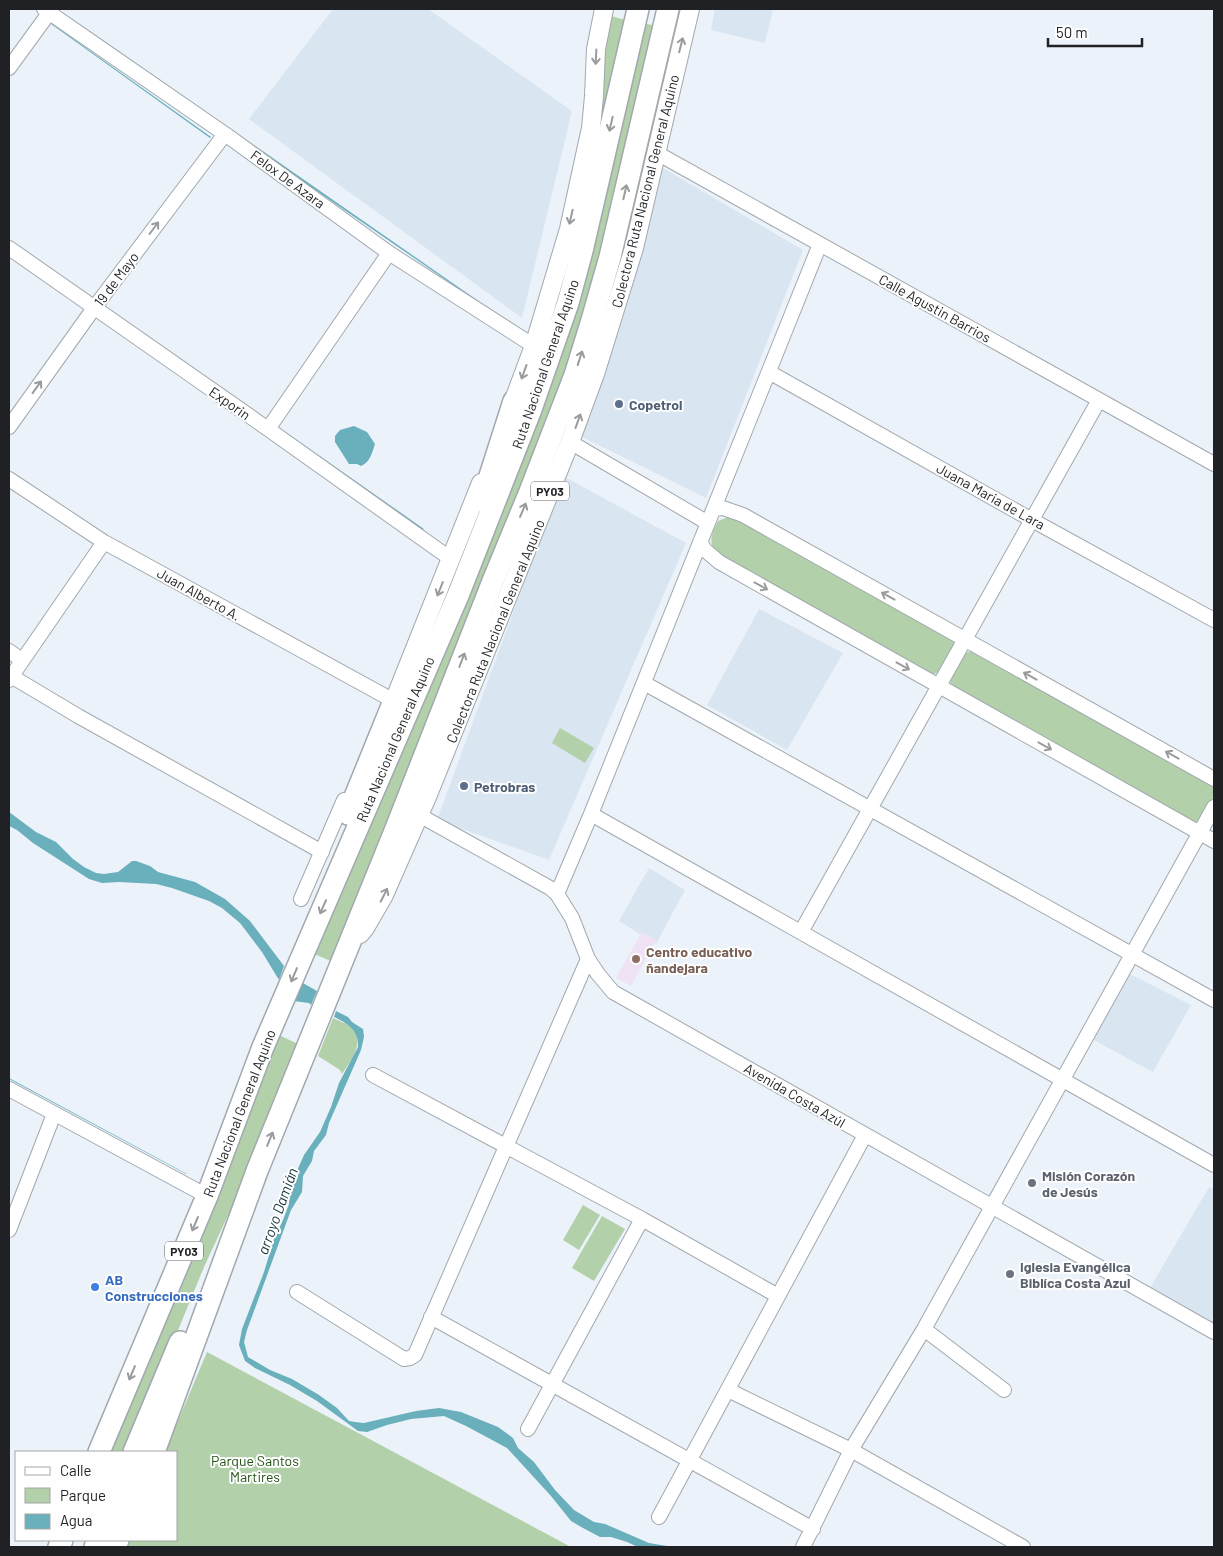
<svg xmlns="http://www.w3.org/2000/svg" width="1223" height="1556" font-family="Barlow,sans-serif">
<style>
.built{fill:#d9e6f2}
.education{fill:#efe2f5}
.green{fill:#b2d0a9}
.water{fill:#69afbc}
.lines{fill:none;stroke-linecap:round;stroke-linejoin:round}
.minor-casing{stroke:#a1a8ae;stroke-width:16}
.major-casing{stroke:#a1a8ae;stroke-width:20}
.highway-casing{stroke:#a1a8ae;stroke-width:24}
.minor{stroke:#fff;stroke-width:14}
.major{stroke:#fff;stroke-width:18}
.highway{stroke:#fff;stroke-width:21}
.oneway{stroke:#9a9b9c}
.service-dot{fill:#5c6f8a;stroke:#fefefe;stroke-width:2}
.education-dot{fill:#8d6e63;stroke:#fefefe;stroke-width:2}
.worship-dot{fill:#6b7280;stroke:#fefefe;stroke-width:2}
.shop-dot{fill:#3f7fe0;stroke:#fefefe;stroke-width:2}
.labels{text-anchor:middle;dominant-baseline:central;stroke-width:4;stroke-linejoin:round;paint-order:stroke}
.shield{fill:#fefefe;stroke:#626365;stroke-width:1}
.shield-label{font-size:12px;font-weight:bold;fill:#1f2124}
.street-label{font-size:14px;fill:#1f2124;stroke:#fefefe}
.service-label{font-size:14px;font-weight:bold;fill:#4e5e75;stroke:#fefefe;text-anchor:start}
.education-label{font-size:14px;font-weight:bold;fill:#785e54;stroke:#fefefe;text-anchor:start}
.worship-label{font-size:14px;font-weight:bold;fill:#5b616d;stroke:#fefefe;text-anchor:start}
.shop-label{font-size:14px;font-weight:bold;fill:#366cbe;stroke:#fefefe;text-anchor:start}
.park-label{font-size:14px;fill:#235012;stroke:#fefefe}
.water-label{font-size:15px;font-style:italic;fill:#183a40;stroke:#fefefe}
</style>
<rect width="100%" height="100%" fill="#ebf2f9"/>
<!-- built -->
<path class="built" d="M333 9H428L572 111 522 318 249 119Z
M715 9H773L765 43 711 30Z
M663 168 803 250 706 498 582 437 625 303Z
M563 476 686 543 549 860 437 820Z
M759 609 843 653 787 750 707 705Z
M649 868 685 890 656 944 619 921Z
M1128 973 1191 1005 1153 1072 1086 1036Z
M1209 1187 1214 1189V1323L1150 1288Z"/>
<!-- education -->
<path class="education" d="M642 932 656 940 631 986 616 978Z"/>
<!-- green -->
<path class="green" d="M611 16 625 20 563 295 519 416Z
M642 23 657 26 612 215 570 366 333 962 312 953 557 360Z
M728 517 733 518 951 639 954 643 953 646 939 672 934 674 931 673 716 552C707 542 713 531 718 521Z
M971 651 1214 786V796L1200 821 1195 822 952 685 950 681V679L965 653Z
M560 728 594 748 585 763 552 743Z
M333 1018C338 1021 347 1023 351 1027 366 1042 351 1060 342 1074L340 1070 318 1056Z
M279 1035 298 1044 242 1185 204 1267 128 1452H111L190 1261Z
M583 1205 600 1215 579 1250 563 1240Z
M602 1216 625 1229 594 1281 572 1268Z
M207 1352 571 1547H125L129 1540H176V1452H165Z"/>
<!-- water -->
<path class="water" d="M61 11 513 325V326L231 132Z
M51 23 211 137 210 138 51 24Z
M354 426 367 432 375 444C372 453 370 462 361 466L357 464H349L335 442V436L340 430Z
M284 431 424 529 422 530 283 433Z
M9 812 36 832 56 842 73 859 84 867 96 873 104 874 118 872 132 861H136L150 866 158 872 195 882 225 899 250 921 284 966 279 980 262 952 240 923 222 908 209 901 172 888 156 884 119 882 102 883 89 879 33 843 17 830 9 826Z
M301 982 317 991 311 1005 309 1003 293 1001Z
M336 1011 348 1017 352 1022 363 1029 364 1037 361 1050 329 1123 326 1135 314 1151 312 1161 303 1176 302 1192 291 1210 247 1330 244 1342 248 1357 270 1370 292 1379 319 1395 337 1408 349 1421 355 1422 364 1423 416 1411 439 1408 461 1412 498 1427 513 1438 518 1448 534 1462 555 1490 574 1510 594 1522 605 1524 649 1543 673 1547H638L627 1542 611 1537H600L583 1528 571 1521 551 1496 507 1448 466 1426 444 1416 411 1419 387 1425 367 1432 358 1431 317 1401 290 1385 255 1368 245 1361 239 1345 242 1329 264 1272 274 1239 283 1220 289 1204 288 1191 304 1155 320 1132 331 1107 339 1083 358 1047C359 1030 347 1023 334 1017Z
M9 1078 187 1174H186L9 1079Z"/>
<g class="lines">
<defs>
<path id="minor" d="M44 9 225 134 389 253 534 346
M9 68 52 9
M655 152 1214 464
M9 248 268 429 451 559
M769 372 1032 520 1214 620
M9 427 94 308 225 134
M268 429 389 253
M570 442 708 523
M9 479 104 542 394 701
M714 509 723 508 743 515 1214 779
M700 542 705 550 719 562 1214 841
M9 651 22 660
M11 676 78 716 322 852
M9 680 104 542
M644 683 1214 1000
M591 814 1214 1165
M419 815 550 888 557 894 572 918 588 959 598 974 613 992 1214 1332
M557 894 591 814 820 244
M301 899 344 800
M801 932 1099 400
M373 1075 642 1219 778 1296
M9 1089 207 1196
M9 1230 54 1114
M297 1292 404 1359 410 1358 415 1355 588 959
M431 1317 813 1529
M924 1329 1004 1390
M728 1390 851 1450 1023 1547
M528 1429 642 1219
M659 1517 865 1135
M803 1547 851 1450 924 1329 1214 807"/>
<path id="major" d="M509 413 534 346 569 229 591 128 594 96 596 49 604 9
M394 701 481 483
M360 934 365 928 384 895 427 797 570 442 595 374 634 248 690 9"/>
<path id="highway" d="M482 501 514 401
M348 814 394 701
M99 1452 207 1196 263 1047 459 593 530 412 568 303 582 251 638 9
M134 1452 180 1342
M154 1452 257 1171 395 831 493 581 529 494 575 375 592 320 610 257 668 9
M59 1547 62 1540
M95 1547 98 1540
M115 1547 118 1540"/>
</defs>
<!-- minor casing -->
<use href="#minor" class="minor-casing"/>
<!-- major casing -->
<use href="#major" class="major-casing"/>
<!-- highway casing -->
<use href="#highway" class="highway-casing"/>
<!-- minor -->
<use href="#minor" class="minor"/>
<!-- major -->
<use href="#major" class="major"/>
<!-- highway -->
<use href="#highway" class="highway"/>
</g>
<!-- one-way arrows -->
<defs><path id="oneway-shaft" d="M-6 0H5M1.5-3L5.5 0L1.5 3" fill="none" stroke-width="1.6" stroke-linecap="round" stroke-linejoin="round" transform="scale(1.25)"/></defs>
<g class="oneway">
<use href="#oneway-shaft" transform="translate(681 45) rotate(-76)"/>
<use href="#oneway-shaft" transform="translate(596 57) rotate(93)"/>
<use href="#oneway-shaft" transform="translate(611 124) rotate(103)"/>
<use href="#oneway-shaft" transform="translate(625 192) rotate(-77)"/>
<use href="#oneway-shaft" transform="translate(571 217) rotate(103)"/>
<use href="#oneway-shaft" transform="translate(154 228) rotate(-53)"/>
<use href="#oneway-shaft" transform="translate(580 358) rotate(-72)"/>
<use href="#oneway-shaft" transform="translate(524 372) rotate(110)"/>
<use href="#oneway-shaft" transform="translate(37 387) rotate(-54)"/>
<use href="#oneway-shaft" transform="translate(578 421) rotate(-70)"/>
<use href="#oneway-shaft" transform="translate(523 510) rotate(-67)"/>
<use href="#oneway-shaft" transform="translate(761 586) rotate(29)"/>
<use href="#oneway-shaft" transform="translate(440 589) rotate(112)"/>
<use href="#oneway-shaft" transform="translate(888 596) rotate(-151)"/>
<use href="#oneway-shaft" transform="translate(462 660) rotate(-69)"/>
<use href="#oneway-shaft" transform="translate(903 666) rotate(29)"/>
<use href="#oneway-shaft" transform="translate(1030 676) rotate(-151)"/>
<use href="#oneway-shaft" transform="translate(1045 746) rotate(29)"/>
<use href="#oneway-shaft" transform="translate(1172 755) rotate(-151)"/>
<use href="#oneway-shaft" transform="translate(384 895) rotate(-63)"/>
<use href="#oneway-shaft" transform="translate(323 907) rotate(114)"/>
<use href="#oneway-shaft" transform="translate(294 975) rotate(113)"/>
<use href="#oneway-shaft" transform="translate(270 1139) rotate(-68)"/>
<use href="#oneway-shaft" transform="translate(195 1224) rotate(113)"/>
<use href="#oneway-shaft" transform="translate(132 1373) rotate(113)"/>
</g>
<!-- markers -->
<g class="service-dot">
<circle cx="619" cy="404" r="5"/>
<circle cx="464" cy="786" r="5"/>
</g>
<circle class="education-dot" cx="636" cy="959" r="5"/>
<g class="worship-dot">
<circle cx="1032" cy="1183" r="5"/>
<circle cx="1010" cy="1274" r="5"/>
</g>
<circle class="shop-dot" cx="95" cy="1287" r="5"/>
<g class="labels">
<!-- shield labels -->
<g class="shield">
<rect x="531" y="481.5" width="38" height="19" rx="4"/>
<rect x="165" y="1241.5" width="38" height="19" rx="4"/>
</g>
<g class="shield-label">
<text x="550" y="491">PY03</text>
<text x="184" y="1251">PY03</text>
</g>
<!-- street labels -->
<g class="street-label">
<text transform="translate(288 179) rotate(36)">Felox De Azara</text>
<text transform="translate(645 191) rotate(-76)">Colectora Ruta Nacional General Aquino</text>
<text transform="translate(116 279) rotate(-53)">19 de Mayo</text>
<text transform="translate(935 308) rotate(29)">Calle Agustin Barrios</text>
<text transform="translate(545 364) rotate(-71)">Ruta Nacional General Aquino</text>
<text transform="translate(230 403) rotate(35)">Exporin</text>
<text transform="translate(991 496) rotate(29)">Juana Maria de Lara</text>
<text transform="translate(199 594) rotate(29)">Juan Alberto A.</text>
<text transform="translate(495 631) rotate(-68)">Colectora Ruta Nacional General Aquino</text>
<text transform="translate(395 739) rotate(-67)">Ruta Nacional General Aquino</text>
<text transform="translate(795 1095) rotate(30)">Avenida Costa Azúl</text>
<text transform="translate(239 1113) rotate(-69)">Ruta Nacional General Aquino</text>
</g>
<!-- service labels -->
<g class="service-label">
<text x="629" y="404">Copetrol</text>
<text x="474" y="786">Petrobras</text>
</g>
<!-- education labels -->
<g class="education-label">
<text x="646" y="951">Centro educativo<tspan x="646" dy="16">ñandejara</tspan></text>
</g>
<!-- worship labels -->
<g class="worship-label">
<text x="1042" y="1175">Misión Corazón<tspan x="1042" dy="16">de Jesús</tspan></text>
<text x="1020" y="1266">Iglesia Evangélica<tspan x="1020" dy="16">Biblíca Costa Azul</tspan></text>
</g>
<!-- shop labels -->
<g class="shop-label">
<text x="105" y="1279">AB<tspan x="105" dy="16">Construcciones</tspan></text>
</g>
<!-- park labels -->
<g class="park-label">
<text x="255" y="1460">Parque Santos<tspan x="255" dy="16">Martires</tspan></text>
</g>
<!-- water labels -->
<g class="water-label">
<text transform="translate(277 1211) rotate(-70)">arroyo Damián</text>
</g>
</g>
<!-- border -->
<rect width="1223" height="1556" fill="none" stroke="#1f2124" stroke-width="20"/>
<!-- legend -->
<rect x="15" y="1451" width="162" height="90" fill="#fefefe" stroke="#a5a6a7"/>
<rect x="25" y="1467" width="25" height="8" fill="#ffffff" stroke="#a5a6a7"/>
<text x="60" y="1476" font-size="15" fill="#1f2124">Calle</text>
<rect x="25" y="1488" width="25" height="15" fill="#b2d0a9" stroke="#a5a6a7"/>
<text x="60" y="1501" font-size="15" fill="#1f2124">Parque</text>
<rect x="25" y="1514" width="25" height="15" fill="#69afbc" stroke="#a5a6a7"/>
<text x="60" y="1526" font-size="15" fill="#1f2124">Agua</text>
<!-- scale -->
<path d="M1048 38v8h94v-8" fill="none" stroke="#1f2124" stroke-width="2.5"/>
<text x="1056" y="38" font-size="15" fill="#1f2124" stroke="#fefefe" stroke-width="4" paint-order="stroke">50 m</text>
</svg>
